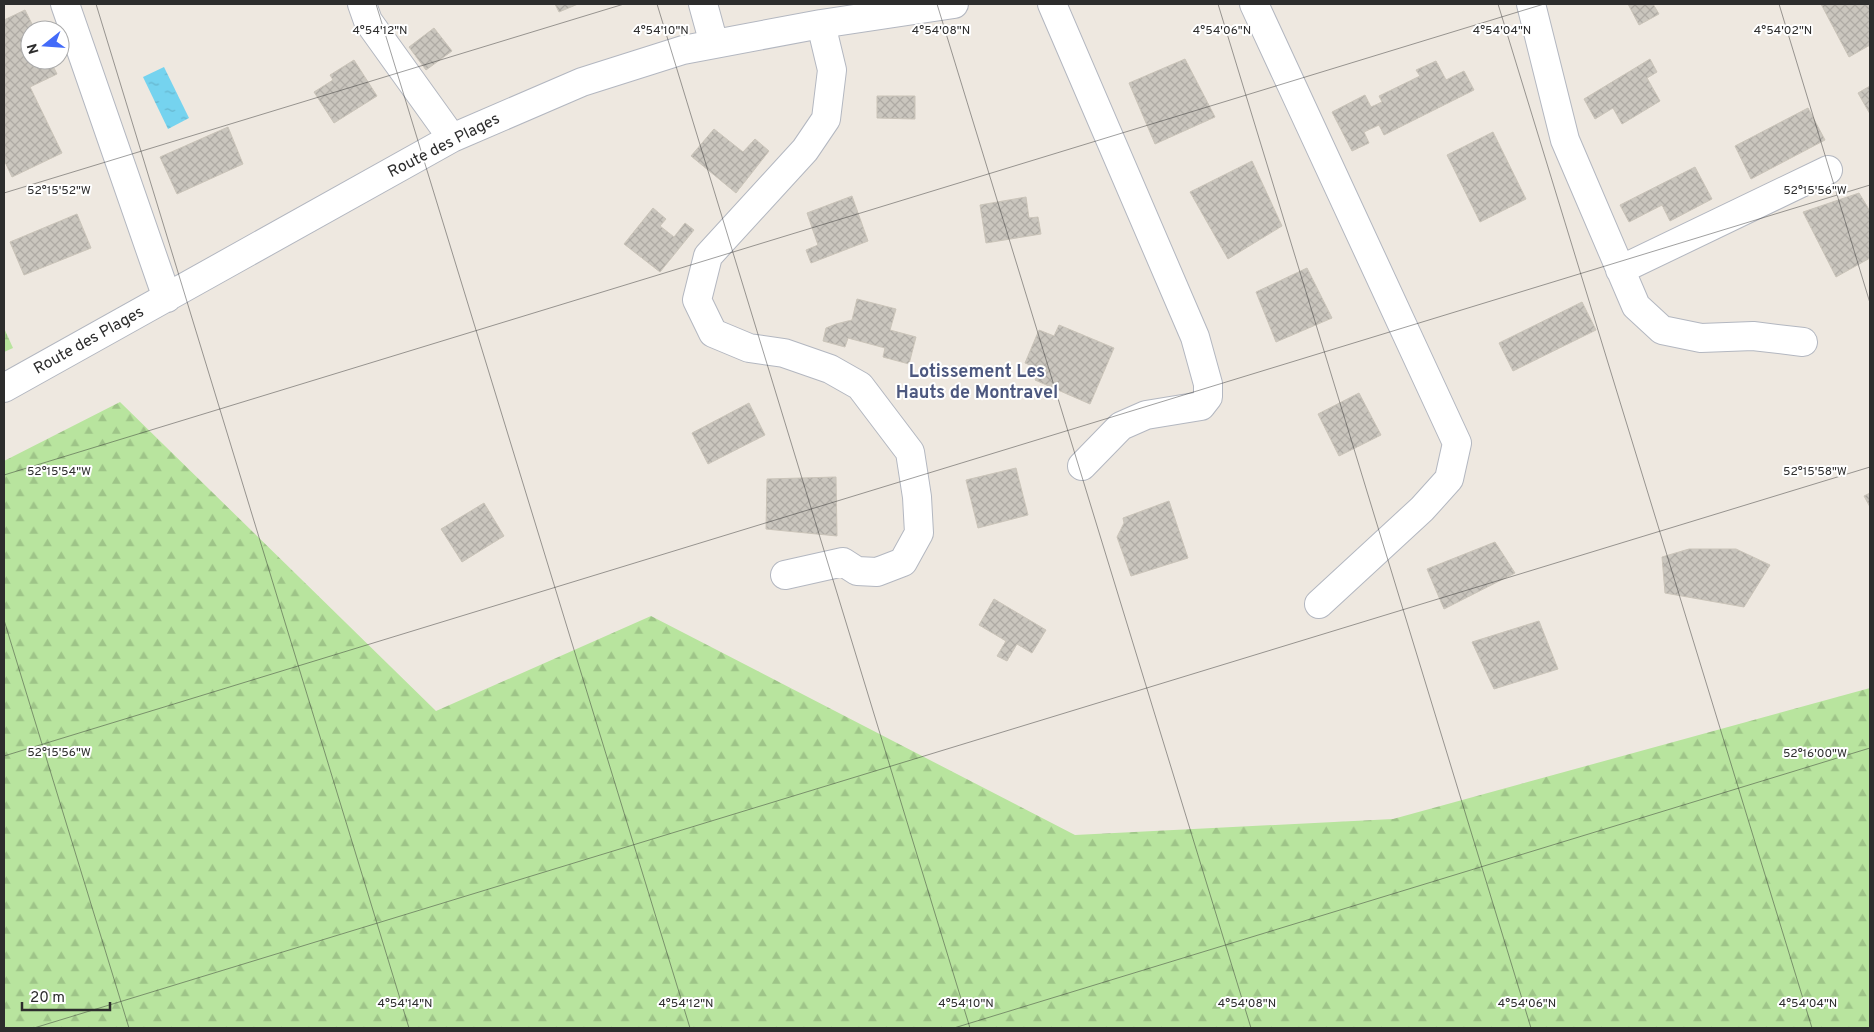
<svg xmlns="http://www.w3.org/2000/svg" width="1874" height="1032" font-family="Overpass,sans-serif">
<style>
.forest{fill:url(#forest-firs)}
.wetland{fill:url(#wetland-marsh)}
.water{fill:url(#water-ripples)}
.building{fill:url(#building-cross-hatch);stroke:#cac4b9}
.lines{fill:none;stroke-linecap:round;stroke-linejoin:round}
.minor-casing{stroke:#b3b7c0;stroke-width:30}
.minor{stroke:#fff;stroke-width:28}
.ticks{fill:none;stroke:#2d2d2d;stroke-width:1;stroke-opacity:0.45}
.labels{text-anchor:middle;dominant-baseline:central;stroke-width:4;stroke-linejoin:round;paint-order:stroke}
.street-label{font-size:16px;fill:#2d2d2d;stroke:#fff}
.neighbourhood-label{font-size:18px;font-weight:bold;fill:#4d587f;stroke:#fff}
.ticks-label{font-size:12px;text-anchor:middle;fill:#2d2d2d;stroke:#fff;stroke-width:4;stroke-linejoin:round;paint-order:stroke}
</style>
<defs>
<pattern id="forest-firs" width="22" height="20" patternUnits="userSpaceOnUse" patternTransform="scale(1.25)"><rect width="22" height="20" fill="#b8e49e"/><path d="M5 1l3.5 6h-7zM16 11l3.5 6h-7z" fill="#9ec488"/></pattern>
<pattern id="wetland-marsh" width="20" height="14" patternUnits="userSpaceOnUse" patternTransform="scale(1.25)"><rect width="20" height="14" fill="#b8e49e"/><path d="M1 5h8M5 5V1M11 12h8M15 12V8" fill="none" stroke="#9ec488"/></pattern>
<pattern id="water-ripples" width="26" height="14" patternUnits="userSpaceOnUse" patternTransform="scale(1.25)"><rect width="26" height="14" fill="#75d3ef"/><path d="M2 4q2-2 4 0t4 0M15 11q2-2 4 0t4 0" fill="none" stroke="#66b5cd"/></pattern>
<pattern id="building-cross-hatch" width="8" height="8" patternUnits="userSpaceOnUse" patternTransform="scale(1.25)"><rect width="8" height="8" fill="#cac6be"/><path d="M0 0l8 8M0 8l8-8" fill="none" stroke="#aeaaa4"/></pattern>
</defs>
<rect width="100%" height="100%" fill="#eee8e0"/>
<!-- forest -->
<path class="forest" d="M120 402 436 711 651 616 1075 835 1393 819 1870 688V1028H4V461Z"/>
<!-- wetland -->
<path class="wetland" d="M4 328 13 348 4 352Z"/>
<!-- water -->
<path class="water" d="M164 67 189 118 168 129 143 77Z"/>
<!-- building -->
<path class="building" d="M555 4H578L559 12Z
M1628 4H1653L1659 14 1639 25Z
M1821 4H1870V45L1849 57Z
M25 10 35 30H30V60H50L57 74 30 87 62 153 12 177 4 160V20Z
M434 28 452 51 426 70 409 47Z
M1185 59 1215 117 1155 144 1129 83Z
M1650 59 1657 72 1647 78 1660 101 1622 124 1613 108 1595 119 1584 99Z
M354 60 377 96 334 123 314 92 333 80 330 75Z
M1436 61 1446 80 1464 71 1474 90 1384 135 1379 125 1364 132 1369 143 1352 151 1332 112 1365 95 1371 107 1382 102 1379 96 1420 76 1416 70Z
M1870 86V114L1858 93Z
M877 96H915V119L877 118Z
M1808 108 1825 140 1751 179 1735 146Z
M228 127 243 164 177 194 160 157Z
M714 129 743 152 755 139 769 151 736 193 691 156Z
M1493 132 1526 199 1480 222 1447 155Z
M1252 161 1282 226 1228 259 1190 192Z
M1695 167 1712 199 1670 221 1662 205 1629 222 1620 205Z
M1859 193 1870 211V258L1836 277 1803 212Z
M852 196 868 241 811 263 806 250 818 245 807 213Z
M1026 197 1029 218 1038 217 1041 234 986 243 980 205Z
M653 208 666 219 660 226 674 237 685 223 694 230 660 272 624 244Z
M77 214 91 248 24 275 10 242Z
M1307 268 1332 318 1276 342 1256 292Z
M857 299 896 309 890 330 916 337 909 364 883 357 885 348 848 338 845 347 823 341 826 328 836 324 852 320Z
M1582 302 1596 330 1513 371 1499 343Z
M1059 325 1114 348 1090 404 1035 380 1040 369 1025 363 1039 330 1054 336Z
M1359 393 1381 435 1339 456 1318 414Z
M749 403 765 435 708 464 692 433Z
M1016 468 1028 515 978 528 966 480Z
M836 477 837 536 766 529 767 479Z
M1870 493V507L1864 496Z
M1169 501 1188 558 1131 576 1117 537 1124 523 1123 518Z
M484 503 504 536 462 562 441 529Z
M1495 542 1515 573 1444 609 1427 569Z
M1689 549H1736L1770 565 1744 607 1665 593 1662 557Z
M994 599 1046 630 1032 653 1017 644 1007 661 997 656 1006 641 979 625Z
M1539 621 1558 669 1494 689 1472 642Z"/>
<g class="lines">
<defs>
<path id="minor" d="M65 4 167 298
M362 4 368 21 452 138
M703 4 714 44
M1052 4 1195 337 1208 384V397L1201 406 1146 415 1121 426 1082 466
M1254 4 1457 443 1449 479 1422 509 1319 604
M1531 4 1565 140 1636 306 1662 330 1701 338 1753 336 1803 342
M1620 270 1828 170
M4 388 452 138 582 82 683 50 821 24 954 4
M785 575 843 562 857 571 877 572 903 562 919 533 917 497 910 452 860 386 830 369 784 353 749 348 713 333 697 300 708 256 805 150 826 119 832 70 821 24"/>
</defs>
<!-- minor casing -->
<use href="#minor" class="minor-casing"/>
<!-- minor -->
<use href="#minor" class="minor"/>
</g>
<!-- ticks -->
<path class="ticks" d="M96 4 409 1028M376 4 690 1028M657 4 970 1028M937 4 1251 1028M1218 4 1531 1028M1498 4 1812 1028M1779 4 1870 303M4 193 624 4M4 475 1544 4M4 620 129 1028M4 756 1870 185M34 1028 1870 467M954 1028 1870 748"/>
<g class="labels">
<!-- street labels -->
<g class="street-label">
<text transform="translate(444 146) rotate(-27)">Route des Plages</text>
<text transform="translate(89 341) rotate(-29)">Route des Plages</text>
</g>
<!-- neighbourhood labels -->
<g class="neighbourhood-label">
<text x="977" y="372">Lotissement Les<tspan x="977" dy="21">Hauts de Montravel</tspan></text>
</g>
</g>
<g class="ticks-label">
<text x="380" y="34">4°54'12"N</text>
<text x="661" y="34">4°54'10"N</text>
<text x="941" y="34">4°54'08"N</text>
<text x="1222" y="34">4°54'06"N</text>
<text x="1502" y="34">4°54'04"N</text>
<text x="1783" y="34">4°54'02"N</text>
<text x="59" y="194">52°15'52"W</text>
<text x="1815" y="194">52°15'56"W</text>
<text x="59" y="475">52°15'54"W</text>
<text x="1815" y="475">52°15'58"W</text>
<text x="59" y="756">52°15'56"W</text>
<text x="1815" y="757">52°16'00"W</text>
<text x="405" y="1007">4°54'14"N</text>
<text x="686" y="1007">4°54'12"N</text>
<text x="966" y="1007">4°54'10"N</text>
<text x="1247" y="1007">4°54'08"N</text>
<text x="1527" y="1007">4°54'06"N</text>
<text x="1808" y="1007">4°54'04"N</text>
</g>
<!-- border -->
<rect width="1874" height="1032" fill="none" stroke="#2d2d2d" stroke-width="10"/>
<!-- north arrow -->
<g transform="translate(45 45) rotate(253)"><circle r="24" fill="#ffffff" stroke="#ababab"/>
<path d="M0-4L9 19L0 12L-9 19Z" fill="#436bf9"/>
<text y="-8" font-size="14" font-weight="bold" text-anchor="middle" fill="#2d2d2d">N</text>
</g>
<!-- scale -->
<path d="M22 1002v8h88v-8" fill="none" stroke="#2d2d2d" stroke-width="2.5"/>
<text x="30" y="1002" font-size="15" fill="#2d2d2d" stroke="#ffffff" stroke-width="4" paint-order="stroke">20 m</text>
</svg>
